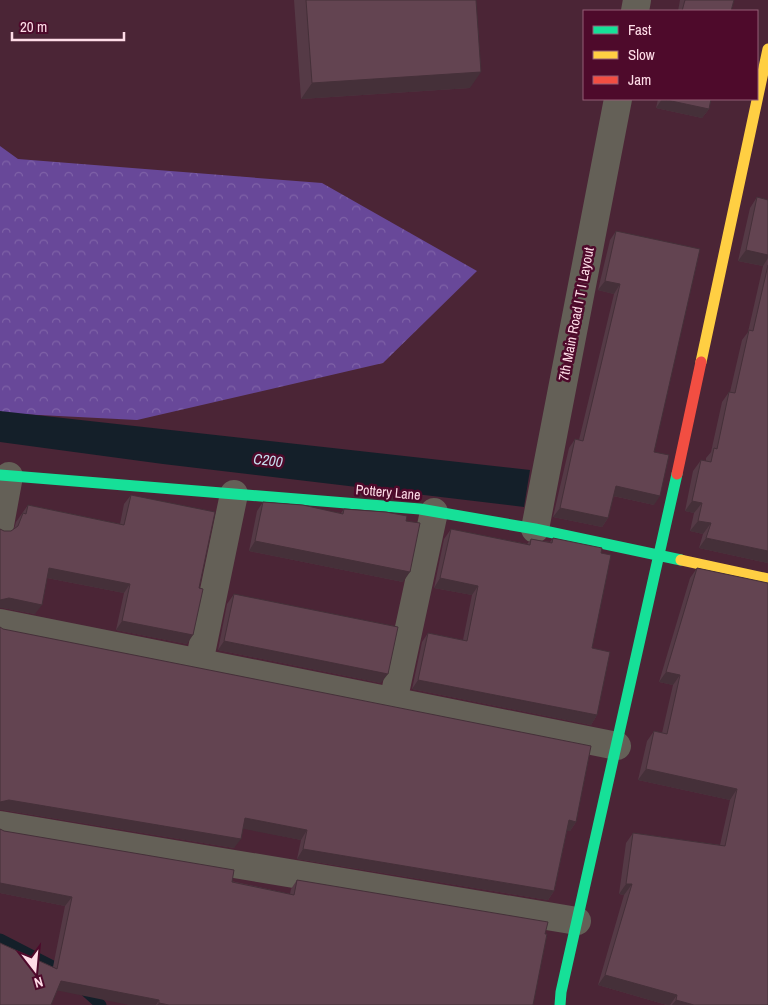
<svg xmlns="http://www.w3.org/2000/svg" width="768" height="1005" font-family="'Archivo Narrow',sans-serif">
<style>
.forest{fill:url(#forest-crowns)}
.water{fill:#141f29}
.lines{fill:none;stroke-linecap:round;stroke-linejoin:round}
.stream{stroke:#141f29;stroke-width:11}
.street{stroke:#646057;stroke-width:28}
.fast{stroke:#16e098;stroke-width:11}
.slow{stroke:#ffcf43;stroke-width:11}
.jam{stroke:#f24e42;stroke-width:11}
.wall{fill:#553a46}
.shaded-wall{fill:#453039}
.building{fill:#634451;stroke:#453039}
.labels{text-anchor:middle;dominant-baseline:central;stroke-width:5;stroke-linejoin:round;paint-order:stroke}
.street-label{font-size:14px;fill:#fedce7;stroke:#4e0a2b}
.water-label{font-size:15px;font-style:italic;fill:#c7dfef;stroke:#4e0a2b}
</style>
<defs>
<pattern id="forest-crowns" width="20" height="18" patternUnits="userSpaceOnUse" patternTransform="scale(1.25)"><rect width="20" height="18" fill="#684899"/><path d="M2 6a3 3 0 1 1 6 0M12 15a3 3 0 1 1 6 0" fill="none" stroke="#7f62a7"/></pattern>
</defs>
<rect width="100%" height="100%" fill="#4b2536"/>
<!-- forest -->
<path class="forest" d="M0 146 18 159 322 183 477 271 383 363 137 420 0 413Z"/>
<!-- water -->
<path class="water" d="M0 411 530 470 524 507 163 464 0 442Z"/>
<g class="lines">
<!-- stream -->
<path class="stream" d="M0 939 66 973
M82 988 101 1005"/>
<!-- street -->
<path class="street" d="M635 11 637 0
M0 525 9 476
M535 529 618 99
M0 623 617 746
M199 663 234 494
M393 702 434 512
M0 825 577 921"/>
<!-- fast -->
<path class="fast" d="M0 475 420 509 535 529 681 560
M560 1005 561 992 677 474"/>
<!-- slow -->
<path class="slow" d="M701 362 768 49
M681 560 768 579"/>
<!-- jam -->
<path class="jam" d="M677 474 701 362"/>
</g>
<!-- wall -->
<path class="wall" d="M294 0H476L470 88 301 99Z
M680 0H734L731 11H678Z
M658 99H711L709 109 702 118 656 108Z
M757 197 768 200V563L699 548 703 534 690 531 694 513 685 511 693 471 701 460 706 461V458L711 452 722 402 729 392H730L742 340 748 332 763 266 738 261 750 208Z
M616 231 654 452V505L613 496 608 518 602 527 553 517 569 448 575 439 579 440 614 294 598 290 610 240Z
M131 495 187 644 116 630 124 593 47 578 35 614 3 608H0V529L4 531H11L14 529 16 522 28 505 120 524 124 504Z
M263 502 341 513 344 509 406 521 403 582 249 551 257 511Z
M451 529 527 544 531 539 550 542 553 538 601 553 592 648 597 715 591 725 412 689 422 642 428 633 463 640 472 595 434 588 444 539Z
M697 568 768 583V1005H667L598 985 624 895 619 894 626 843 633 833 720 845 730 800 638 780 647 741 654 731 662 733 673 685 659 682 690 578Z
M234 594 381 683 218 650 227 604Z
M3 629 576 822 570 831 567 830 554 891 548 900 297 859 301 840 243 828 234 848 3 810Z
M0 829 4 831 290 894 291 889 297 880 545 934 533 1005H129L53 967 65 906 0 893Z"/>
<!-- shaded-wall -->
<path class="shaded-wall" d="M481 72 470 88 301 99 312 83Z
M662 99 709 109 702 118 656 108Z
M746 250 768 255V258L763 266 738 261Z
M605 281 620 284 614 294 598 290Z
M616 486 660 496 654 505 609 495Z
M692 501 702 503 694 513 685 511Z
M560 508 608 518 602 527 553 517Z
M698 521 711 523 703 534 690 531Z
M706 538 768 551V563L699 548Z
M255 541 410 572 403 582 249 551Z
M49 568 130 584 124 593 42 577Z
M440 578 478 586 472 595 434 588Z
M9 598 42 605 35 614 3 608H0V600Z
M122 621 193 635 187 644 116 630Z
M224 641 388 674 381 683 218 650Z
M666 672 680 675 673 685 659 682Z
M418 680 597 715 591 725 412 689Z
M646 769 737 789 730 800 638 780Z
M9 800 241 839 234 848 3 810H0V802Z
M245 818 307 830 301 840 239 828Z
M569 820 576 822 570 831 563 830Z
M303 849 554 891 548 900 297 859Z
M0 883 72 897 65 906 0 893Z
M626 884H632L624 895 619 894Z
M605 975 677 995 670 1005H667L598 985Z
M61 981 159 1000 156 1005H129L55 990Z
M676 1000 694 1005H672Z
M159 1003 169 1005H157Z"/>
<!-- building -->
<path class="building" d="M306 0H476L481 72 312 83Z
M685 0H734L731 11H682Z
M662 99H711L709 109Z
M757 197 768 200V255L746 250Z
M616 231 700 249 654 452 669 455 660 496 616 486 608 518 560 508 575 439 583 441 620 284 605 281Z
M768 265V551L706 538 711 523 698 521 702 503 692 501 701 460 711 462 714 448 717 449 729 392 735 393 749 330 753 331Z
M131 495 215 512 199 588 203 589 193 635 122 621 130 584 49 568 42 605 9 598 0 600V529L4 531H11L18 526 23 513 26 514 28 505 124 525Z
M263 502 303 505 343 514 344 509 386 512 407 516 406 521 420 523 410 572 255 541Z
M451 529 530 545 531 539 552 543 553 538 602 548 601 553 611 555 592 648 610 652 597 715 418 680 428 633 467 641 478 586 440 578Z
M697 568 768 583V1005H694L676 1000 677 995 605 975 632 884H626L633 833 725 846 737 789 646 769 654 731 667 734 680 675 666 672Z
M234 594 398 627 388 674 224 641Z
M0 627 3 629 591 746 576 822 569 820 554 891 303 849 307 830 245 818 241 839 9 800 0 802Z
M0 829 4 831 234 870 232 882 294 895 297 880 548 922 545 934H547L533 1005H169L159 1003V1000L61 981 51 1005H0V943L57 969 72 897 0 883Z"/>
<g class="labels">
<!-- street labels -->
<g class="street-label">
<text transform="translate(576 314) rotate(-79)">7th Main Road I T I Layout</text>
<text transform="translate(388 492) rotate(5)">Pottery Lane</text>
</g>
<!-- water labels -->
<g class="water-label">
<text transform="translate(268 460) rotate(7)">C200</text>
</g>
</g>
<!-- legend -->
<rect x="583" y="10" width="175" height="90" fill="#4e0a2b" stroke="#945e76"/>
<rect x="593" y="26" width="25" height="8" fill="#16e098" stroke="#945e76"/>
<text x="628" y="35" font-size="15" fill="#fedce7">Fast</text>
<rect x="593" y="51" width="25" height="8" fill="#ffcf43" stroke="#945e76"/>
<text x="628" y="60" font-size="15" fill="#fedce7">Slow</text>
<rect x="593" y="76" width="25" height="8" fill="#f24e42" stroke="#945e76"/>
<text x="628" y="85" font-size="15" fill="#fedce7">Jam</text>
<!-- north arrow -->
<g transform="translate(35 970) rotate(164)" stroke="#4e0a2b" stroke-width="4" paint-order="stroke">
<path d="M0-4L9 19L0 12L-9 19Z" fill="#fedce7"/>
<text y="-8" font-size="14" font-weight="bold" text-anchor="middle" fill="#fedce7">N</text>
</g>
<!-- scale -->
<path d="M12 32v8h112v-8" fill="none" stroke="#fedce7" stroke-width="2.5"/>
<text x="20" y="32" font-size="15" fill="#fedce7" stroke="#4e0a2b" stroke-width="4" paint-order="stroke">20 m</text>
</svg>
